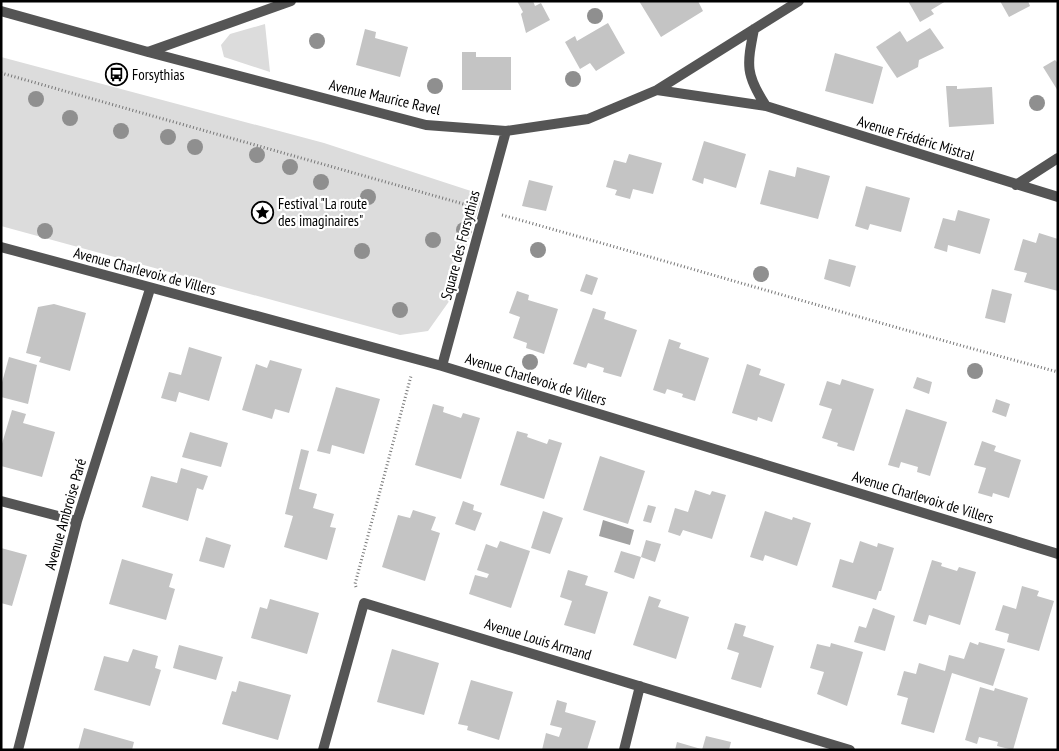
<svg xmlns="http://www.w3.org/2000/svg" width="1059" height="751" font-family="'PT Sans Narrow',sans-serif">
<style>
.green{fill:#dcdcdc}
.water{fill:#a3a3a3}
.building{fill:#c4c4c4}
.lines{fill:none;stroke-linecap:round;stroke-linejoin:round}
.path{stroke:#777;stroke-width:3;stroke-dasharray:1 2.5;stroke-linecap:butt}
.street{stroke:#555;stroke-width:10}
.tree{fill:#8f8f8f}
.labels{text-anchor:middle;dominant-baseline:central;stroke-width:4.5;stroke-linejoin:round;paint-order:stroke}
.poi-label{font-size:15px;fill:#000;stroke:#fff;text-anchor:start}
.street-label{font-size:15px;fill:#000;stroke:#fff}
</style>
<rect width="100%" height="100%" fill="#fff"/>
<!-- green -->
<path class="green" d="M265 24 270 72 224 57 221 45 230 34Z
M1 57 324 143 474 192 481 201 450 300 428 331 400 335 1 226Z"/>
<!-- water -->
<path class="water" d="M603 520 634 530 630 545 599 536Z"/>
<!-- building -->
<path class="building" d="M517 1H533L535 6 541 3 550 20 526 33 521 14 523 12Z
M639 1H698L703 11 661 37Z
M908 1H946L931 10 934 14 920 22Z
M1000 1H1028L1030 6 1009 17Z
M608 23 625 53 596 71 590 63 580 69 565 42 575 36 577 41Z
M930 28 944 48 919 60 918 67 897 78 876 47 900 31 907 42Z
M365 29 376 32 375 38 408 47 400 77 356 65Z
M462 52H476V57H511V90H462Z
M835 53 883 67 873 104 825 91Z
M1055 60 1058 63V91L1043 67Z
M946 86H957V89L992 87 994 124 949 127Z
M704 141 746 154 736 188 704 178 703 184 692 180Z
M629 154 662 163 653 194 633 189 630 199 615 195 617 190 606 187 614 160 626 163Z
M797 167 830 176 818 219 760 204 769 170 795 177Z
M529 180 553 186 546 211 522 206Z
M866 186 910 198 901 232 870 224 868 230 855 226Z
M958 210 990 219 980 254 948 245 947 252 934 248 943 218 955 221Z
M1039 233 1058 239V291L1024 282 1027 273 1014 270 1023 239 1036 243Z
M829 259 856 266 850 287 824 279Z
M586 274 598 278 592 295 580 291Z
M992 289 1012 294 1005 323 985 318Z
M517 291 529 295 528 300 558 309 544 354 526 348 527 343 513 338 520 317 509 313Z
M54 304 86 313 70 371 39 362 41 357 26 353 38 307Z
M593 308 606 312 604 319 637 330 621 377 603 372 604 368 588 363 586 368 573 364Z
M669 339 681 343 679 348 709 358 695 401 682 397 683 394 667 389 665 394 653 390Z
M189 347 222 357 209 401 179 392 176 402 161 398 169 372 181 375Z
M9 357 37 365 28 404 1 397V386Z
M270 360 302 369 289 413 275 409 272 419 242 410 256 364 267 368Z
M747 364 761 369 759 375 785 384 772 422 758 417 757 421 732 413Z
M917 377 932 382 929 394 913 388Z
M842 379 874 389 854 451 837 446 838 443 822 438 832 409 819 405 827 381 840 385Z
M336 387 380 399 364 454 332 445 330 454 317 451Z
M996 399 1010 404 1006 417 992 412Z
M433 404 444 407 443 412 461 418 463 413 480 418 461 479 415 465Z
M906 409 947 422 930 476 917 472 918 467 901 462 899 468 888 465Z
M12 410 26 414 23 423 55 432 42 477 1 466V447Z
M517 431 528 434 527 437 547 444 549 439 562 443 544 499 500 485Z
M190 432 228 443 221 467 182 457Z
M982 441 996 446 994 451 1021 460 1009 498 993 493 992 497 978 493 986 468 974 465Z
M301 449 309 451 299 489 317 494 313 508 334 514 330 527 336 528 327 560 284 547 293 516 285 514Z
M600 456 645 471 628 524 583 510Z
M181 468 208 476 203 490 197 488 188 521 142 507 151 476 177 483Z
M695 490 710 495 712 491 726 495 712 539 683 530 680 536 668 532 675 508 688 512Z
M463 501 474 505 473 510 482 513 475 531 455 524Z
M648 505 656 507 651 523 643 521Z
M413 510 436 517 431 530 440 533 425 581 382 567 398 515 410 518Z
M543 511 563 518 550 554 531 548Z
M765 511 792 520 793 517 811 523 797 566 765 555 763 561 750 557Z
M206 537 231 545 224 568 199 561Z
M646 540 661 544 655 562 641 557Z
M500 541 530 551 511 608 469 594 475 575 487 578 489 574 477 570 486 544 497 548Z
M860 541 877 547 878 543 894 548 881 591H879L876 600 832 587 840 559 853 563Z
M1 548 27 555 12 606 1 603Z
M621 551 641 557 634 579 614 572Z
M122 559 173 574 169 587 175 589 166 620 109 604Z
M932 560 942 563 941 566 957 571 959 567 976 572 960 625 929 615 926 625 913 621Z
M568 570 588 576 585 585 608 592 595 634 564 625 572 601 560 597Z
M1022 586 1039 591 1037 596 1054 601 1039 651 1007 642 1009 634 995 630 1003 605 1016 609Z
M649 596 661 600 658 607 689 617 676 659 633 645Z
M270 599 319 613 307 654 251 638 260 607 267 609Z
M873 608 895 616 885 651 854 642 859 626 866 628Z
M735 623 746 626 743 636 774 646 761 688 731 679 739 653 727 649Z
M970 642 978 645 979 642 1005 649 993 686 952 673 934 733 901 724 908 698 897 695 904 671 916 674 919 663 945 671 949 655 964 659Z
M831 643 863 652 847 706 817 694 824 672 810 668 817 644 830 647Z
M179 645 223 657 216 680 173 668Z
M133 649 158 656 155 668 161 670 150 706 94 690 104 656 128 662Z
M392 649 439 663 424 715 377 702Z
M471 680 513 692 499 740 467 730 468 726 458 724Z
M239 681 291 695 278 740 222 724 232 691 236 692Z
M980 687 994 691 995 688 1028 698 1013 750 997 746 998 742 979 737 977 744 965 740Z
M557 700 567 703 565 712 596 721 587 750H542L546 733 559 737 562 728 550 725Z
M84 728 134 742 132 750H78Z
M706 736 731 742 729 750H702Z
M677 742 701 749V750H675Z"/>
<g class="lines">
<!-- path -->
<path class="path" d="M1 73 467 205
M502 215C688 267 872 322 1058 372
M356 587 355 584 411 376"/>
<!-- street -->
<path class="street" d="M1 11 148 52 291 1
M754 29C747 65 745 74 766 106
M148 52 426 125 506 131 588 119 657 90 799 1
M657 90 766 106 1058 197
M1016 185 1058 158
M1 247 442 366 1058 554
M442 366 506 131
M1 501 77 521
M18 750 77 521 150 289
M323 750 364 603 850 750
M624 750 640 686"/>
</g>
<!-- trees -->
<g class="tree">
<circle cx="595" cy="16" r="8"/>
<circle cx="317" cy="41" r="8"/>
<circle cx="573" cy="79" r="8"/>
<circle cx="435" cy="86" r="8"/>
<circle cx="36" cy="99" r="8"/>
<circle cx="1037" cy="103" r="8"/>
<circle cx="70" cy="118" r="8"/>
<circle cx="121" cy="131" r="8"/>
<circle cx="168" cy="137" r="8"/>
<circle cx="195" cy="147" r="8"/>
<circle cx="257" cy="155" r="8"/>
<circle cx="290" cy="167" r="8"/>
<circle cx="321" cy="182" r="8"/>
<circle cx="368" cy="197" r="8"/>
<circle cx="464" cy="230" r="8"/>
<circle cx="45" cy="231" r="8"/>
<circle cx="433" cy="240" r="8"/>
<circle cx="538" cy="250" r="8"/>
<circle cx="362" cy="251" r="8"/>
<circle cx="761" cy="274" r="8"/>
<circle cx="400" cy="310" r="8"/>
<circle cx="530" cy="362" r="8"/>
<circle cx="975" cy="371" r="8"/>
</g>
<!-- icons -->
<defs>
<symbol id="bus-ring" viewBox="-11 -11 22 22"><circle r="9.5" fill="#fff" stroke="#000" stroke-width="1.5"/><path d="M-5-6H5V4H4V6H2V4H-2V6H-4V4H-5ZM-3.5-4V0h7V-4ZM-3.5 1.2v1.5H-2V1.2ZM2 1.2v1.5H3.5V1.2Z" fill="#000"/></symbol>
<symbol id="sight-ring" viewBox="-11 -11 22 22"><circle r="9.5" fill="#fff" stroke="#000" stroke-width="1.5"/><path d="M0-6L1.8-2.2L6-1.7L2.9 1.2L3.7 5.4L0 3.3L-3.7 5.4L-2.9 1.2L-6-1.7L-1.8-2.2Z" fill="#000"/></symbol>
</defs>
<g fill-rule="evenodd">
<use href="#bus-ring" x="104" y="62" width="25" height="25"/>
<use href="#sight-ring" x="250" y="200" width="25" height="25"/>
</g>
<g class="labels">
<!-- poi labels -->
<g class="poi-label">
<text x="132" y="74">Forsythias</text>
<text x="278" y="203">Festival "La route<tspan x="278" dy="17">des imaginaires"</tspan></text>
</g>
<!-- street labels -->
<g class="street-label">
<text transform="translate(385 97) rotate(13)">Avenue Maurice Ravel</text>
<text transform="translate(916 138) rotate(17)">Avenue Frédéric Mistral</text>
<text transform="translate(460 245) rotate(-75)">Square des Forsythias</text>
<text transform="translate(145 271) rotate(15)">Avenue Charlevoix de Villers</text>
<text transform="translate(536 379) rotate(17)">Avenue Charlevoix de Villers</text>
<text transform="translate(923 497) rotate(17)">Avenue Charlevoix de Villers</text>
<text transform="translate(65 514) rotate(-74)">Avenue Ambroise Paré</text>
<text transform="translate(538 639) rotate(17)">Avenue Louis Armand</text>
</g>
</g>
<!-- border -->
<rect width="1059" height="751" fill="none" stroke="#000000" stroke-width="5"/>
</svg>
